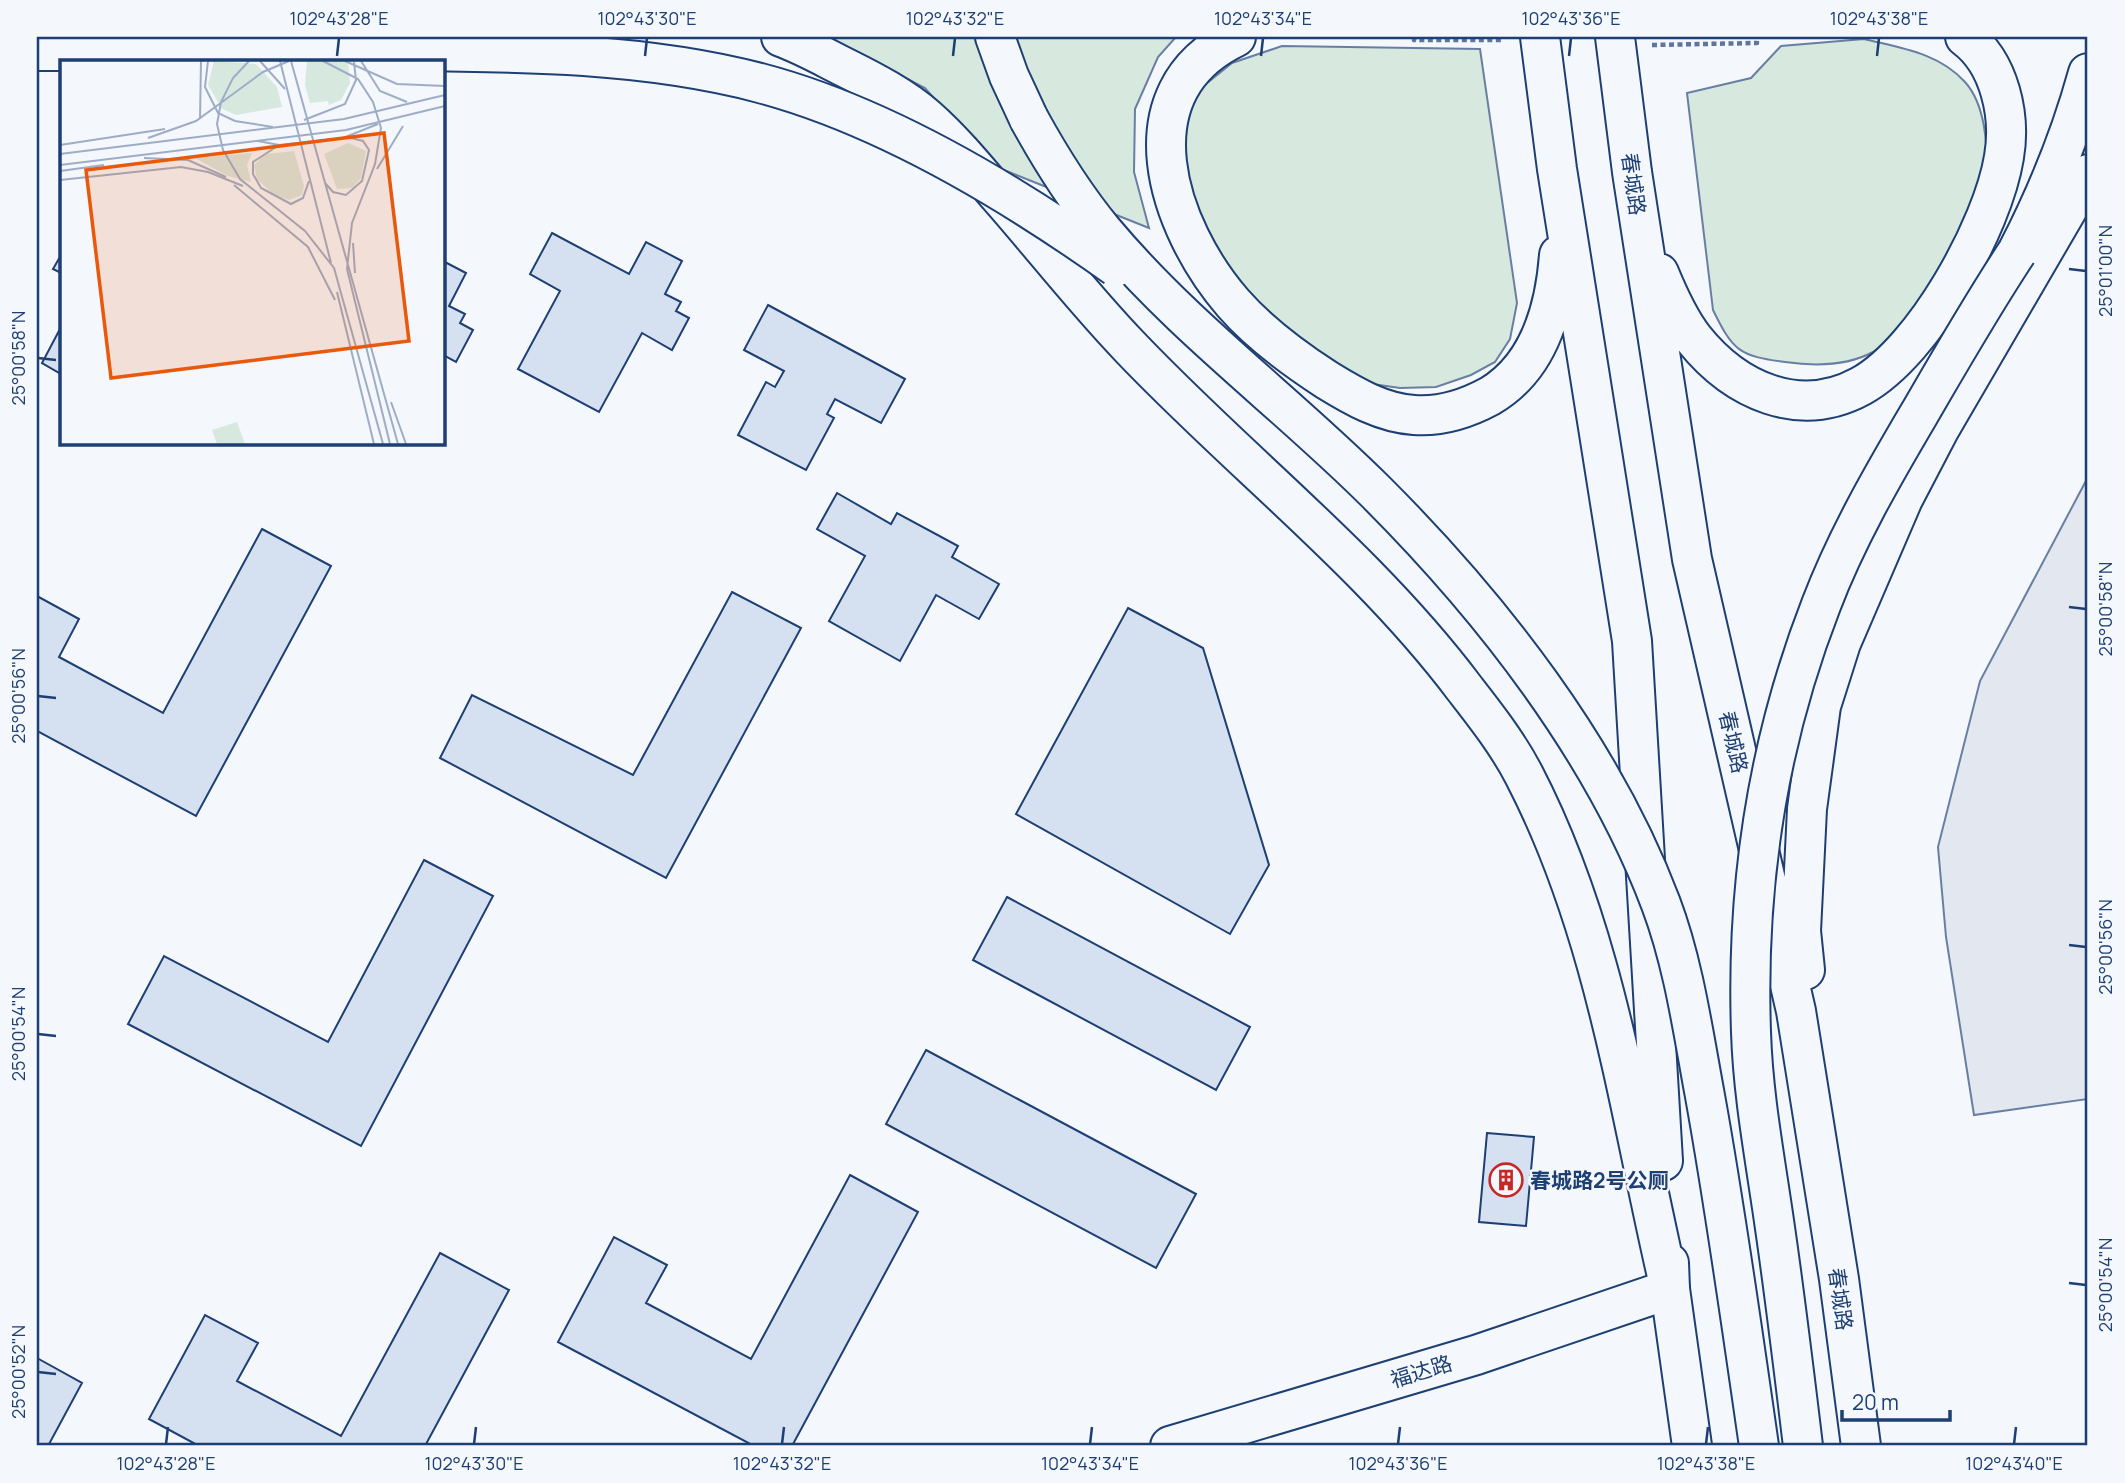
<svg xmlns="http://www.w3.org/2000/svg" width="2125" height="1483" font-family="Manrope,'Noto Sans SC',sans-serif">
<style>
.green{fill:#d7e8df;stroke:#687fa3;stroke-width:2}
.parking{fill:#e3e8f0;stroke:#687fa3;stroke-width:2}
.building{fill:#d5e0f0;stroke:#1d3f73;stroke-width:2}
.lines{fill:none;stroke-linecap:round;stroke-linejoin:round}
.minor-casing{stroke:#1d3f73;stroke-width:42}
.major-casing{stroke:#1d3f73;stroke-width:42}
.highway-casing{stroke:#1d3f73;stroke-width:42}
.path{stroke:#5e769c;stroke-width:4.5;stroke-dasharray:5 3.5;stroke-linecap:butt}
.minor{stroke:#f4f7fb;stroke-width:38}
.major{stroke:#f4f7fb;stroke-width:38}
.highway{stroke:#f4f7fb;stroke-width:38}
.highway-bridge-casing{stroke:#1d3f73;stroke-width:42;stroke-linecap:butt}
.highway-bridge{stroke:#f4f7fb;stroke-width:38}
.ticks{fill:none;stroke:#1d3f73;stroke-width:2.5}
.labels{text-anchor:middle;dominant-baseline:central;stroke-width:5;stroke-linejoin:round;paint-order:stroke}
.street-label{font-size:21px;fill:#1d3f73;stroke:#f4f7fb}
.poi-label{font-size:21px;font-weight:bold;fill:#1d3f73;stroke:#f4f7fb;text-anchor:start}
.inset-road{fill:none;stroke:#9eadc5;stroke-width:2}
.view{fill:#e8590c;fill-opacity:0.15;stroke:#e8590c;stroke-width:3.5}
.inset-edge{fill:none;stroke:#1d3f73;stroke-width:3.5}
.neatline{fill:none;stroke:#1d3f73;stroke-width:2.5}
.ticks-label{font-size:18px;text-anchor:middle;fill:#1d3f73}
</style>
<rect width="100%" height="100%" fill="#f4f7fb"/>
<!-- green -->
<path class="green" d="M827 37H1176L1158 57 1135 109 1134 172 1149 228 994 166 925 88Z
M1864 39C1901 48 1939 53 1965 82 1984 103 1990 147 1984 174 1981 190 1971 219 1964 234 1955 255 1938 274 1925 292 1910 314 1897 338 1873 352 1847 366 1813 366 1785 362 1739 356 1733 351 1713 310L1687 93 1751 78 1781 46Z
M1282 46 1480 49 1517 303 1510 339 1495 362 1471 375 1436 387 1400 388 1372 384 1337 367 1293 336 1236 280 1208 245 1183 180 1186 110 1201 88 1232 63Z"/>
<!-- parking -->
<path class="parking" d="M2088 477V1099L1974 1115 1946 937 1938 847 1980 681Z"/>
<!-- building -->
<path class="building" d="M552 233 629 274 646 242 682 261 665 294 681 302 676 311 689 318 672 350 642 333 599 412 518 369 560 291 530 274Z
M61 255V273L53 269Z
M443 261 466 273 449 306 465 314 460 323 473 330 456 362 443 355Z
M768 305 905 379 881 423 835 399 827 414 834 418 806 470 738 435 766 382 775 387 784 371 744 350Z
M61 327V374L42 363Z
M837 493 891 524 897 513 958 546 952 557 999 584 979 619 936 595 900 661 829 621 865 556 817 529Z
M262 529 331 566 196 816 37 731V596L79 619 59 657 163 713Z
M732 592 801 628 666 878 440 758 472 695 633 775Z
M1128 608 1203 648 1269 865 1230 934 1016 814Z
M424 860 493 896 361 1146 128 1024 164 956 328 1042Z
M1007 897 1250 1027 1216 1090 973 960Z
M926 1050 1196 1194 1156 1268 886 1124Z
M1487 1133 1534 1137 1526 1226 1479 1222Z
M850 1175 918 1212 792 1446H754L558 1342 614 1237 667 1265 646 1303 751 1359Z
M440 1253 509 1290 425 1446H199L149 1419 205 1315 258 1343 237 1381 341 1436Z
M37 1358 82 1383 48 1446H37Z"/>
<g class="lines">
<defs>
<path id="minor" d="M1170 1446 1476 1355 1670 1289"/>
<path id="major" d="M781 37C803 45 824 57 846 68 874 82 903 97 927 118 953 141 976 169 998 195 1042 245 1083 298 1129 346 1239 462 1368 560 1465 689 1486 716 1508 744 1524 775 1607 935 1629 1115 1670 1289
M1236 37C1121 92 1168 228 1233 303 1260 334 1293 358 1327 380 1353 396 1382 413 1414 415 1441 417 1466 409 1490 396 1539 367 1555 308 1559 255
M1540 37 1557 169 1632 641 1663 1161
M1615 37 1632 172 1692 559 1796 1011 1839 1279 1861 1446
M1659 273C1668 295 1679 320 1694 339 1735 390 1799 420 1861 386 1924 351 1993 226 2004 157 2011 116 2000 63 1965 37
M1805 970 1801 931 1807 809 1821 706 1841 643 1903 499 1939 430 2088 174
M1669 1263 1670 1289 1692 1446"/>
<path id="highway" d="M995 37 1009 76 1029 119
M2017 252C2047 194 2071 135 2088 73"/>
</defs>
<!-- minor casing -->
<use href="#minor" class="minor-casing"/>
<!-- major casing -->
<use href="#major" class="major-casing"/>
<!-- highway casing -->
<use href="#highway" class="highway-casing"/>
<!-- path -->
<path class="path" d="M1415 37 1414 40H1504
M1652 45 1757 43 1756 37"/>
<!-- minor -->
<use href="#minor" class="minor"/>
<!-- major -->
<use href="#major" class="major"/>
<!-- highway -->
<use href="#highway" class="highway"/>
<defs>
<path id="highway-bridge" d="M37 51C156 51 275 51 394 51 515 52 642 52 760 83 885 116 1012 193 1116 267
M1029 119C1051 159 1074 196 1103 231 1184 328 1287 403 1376 492 1492 608 1603 750 1661 904 1684 965 1693 1032 1705 1096 1726 1212 1742 1329 1759 1446
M1803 1446C1794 1371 1785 1296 1774 1221 1765 1158 1753 1096 1751 1032 1746 887 1768 741 1821 605 1846 539 1883 475 1919 414 1951 359 1982 305 2017 252"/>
</defs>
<!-- highway-bridge casing -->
<use href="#highway-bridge" class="highway-bridge-casing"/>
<!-- highway-bridge -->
<use href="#highway-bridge" class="highway-bridge"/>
</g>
<!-- ticks -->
<path class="ticks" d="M337 56 339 38M645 56 647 38M953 56 955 38M1261 56 1263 38M1569 56 1571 38M1877 56 1879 38M2069 269 2086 271M38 358 56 360M2069 607 2086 609M38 696 56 698M2069 945 2086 947M38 1034 56 1036M2069 1283 2086 1285M38 1372 56 1374M166 1444 168 1427M474 1444 476 1427M782 1444 784 1427M1090 1444 1092 1427M1398 1444 1400 1427M1706 1444 1708 1427M2014 1444 2016 1427"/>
<!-- icons -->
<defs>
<symbol id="building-ring" viewBox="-11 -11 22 22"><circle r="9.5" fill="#f4f7fb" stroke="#c62828" stroke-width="1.5"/><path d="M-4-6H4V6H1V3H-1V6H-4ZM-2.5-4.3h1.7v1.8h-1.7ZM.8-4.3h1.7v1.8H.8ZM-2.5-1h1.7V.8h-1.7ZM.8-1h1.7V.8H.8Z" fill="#c62828"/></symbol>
</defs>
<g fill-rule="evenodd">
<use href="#building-ring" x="1487" y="1161" width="38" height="38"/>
</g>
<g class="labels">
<!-- street labels -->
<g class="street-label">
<text transform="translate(1634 184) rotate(82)">春城路</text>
<text transform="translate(1734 742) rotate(77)">春城路</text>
<text transform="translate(1841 1299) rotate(82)">春城路</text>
<text transform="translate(1421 1371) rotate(-17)">福达路</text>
</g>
<!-- poi labels -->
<g class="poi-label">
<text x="1530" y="1180">春城路2号公厕</text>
</g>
</g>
<!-- overview -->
<g transform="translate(60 60)">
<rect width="385" height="385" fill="#f4f7fb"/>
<path d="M154 1 196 4 217 27 222 47 176 55 162 49 148 25ZM247 1H288L290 23 281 40 269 45 268 41 250 43 245 25ZM288 83 306 91 301 118 292 128 277 129 264 94ZM234 91 244 126 242 135 229 140 213 134 197 119 194 105 206 94ZM192 93 187 105 191 122 168 116 135 98ZM177 362 185 384H157L152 370Z" fill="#d7e8df"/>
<path class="inset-road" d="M148 1 145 27 158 53 175 61 213 67M189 1 173 18 161 42 157 64 163 90 180 119 245 171 274 208 323 384M200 1 225 29M220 1 271 203M231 1 338 384M263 1 298 19 313 42 321 68 315 104 292 163 287 209 330 384M285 1 337 24 385 26M301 1 320 31 347 42M140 59 141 1M244 60 285 44 296 20 294 2M88 78 136 61 203 12 229 1M198 81 219 85 283 78 318 64M0 85 105 69M216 87 193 102V114L201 128 231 144 243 138 249 121M0 94 284 59 385 35M84 98 128 100 166 117M0 105 286 70 385 46M317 109 343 66M0 111 44 105M0 120 121 107 148 112 183 126M265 123 273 132 286 135 302 121 309 90 303 81 291 78M174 125 248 187 275 240M293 183 295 213M277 232 314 384M331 342 346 384"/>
<path class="view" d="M324 73 349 281 51 318 26 110Z"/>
<rect width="385" height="385" class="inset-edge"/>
</g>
<!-- border -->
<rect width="2125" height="1483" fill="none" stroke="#f4f7fb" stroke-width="77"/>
<!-- scale -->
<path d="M1842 1410v10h108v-10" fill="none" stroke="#1d3f73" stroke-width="3.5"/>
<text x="1852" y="1410" font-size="21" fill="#1d3f73" stroke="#f4f7fb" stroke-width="5" paint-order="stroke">20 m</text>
<rect x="38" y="38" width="2048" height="1406" class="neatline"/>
<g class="ticks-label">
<text x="339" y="25">102°43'28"E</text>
<text x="647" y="25">102°43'30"E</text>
<text x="955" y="25">102°43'32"E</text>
<text x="1263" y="25">102°43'34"E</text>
<text x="1571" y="25">102°43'36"E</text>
<text x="1879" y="25">102°43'38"E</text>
<text transform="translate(2106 271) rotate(-90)" y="6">25°01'00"N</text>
<text transform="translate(19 358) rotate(-90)" y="6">25°00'58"N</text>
<text transform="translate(2106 609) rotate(-90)" y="6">25°00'58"N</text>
<text transform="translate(19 696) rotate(-90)" y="6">25°00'56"N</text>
<text transform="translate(2106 947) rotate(-90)" y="6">25°00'56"N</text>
<text transform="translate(19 1034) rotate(-90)" y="6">25°00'54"N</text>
<text transform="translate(2106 1285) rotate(-90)" y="6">25°00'54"N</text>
<text transform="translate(19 1372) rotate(-90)" y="6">25°00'52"N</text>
<text x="166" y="1470">102°43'28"E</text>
<text x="474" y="1470">102°43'30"E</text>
<text x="782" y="1470">102°43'32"E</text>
<text x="1090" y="1470">102°43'34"E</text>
<text x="1398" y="1470">102°43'36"E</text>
<text x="1706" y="1470">102°43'38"E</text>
<text x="2014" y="1470">102°43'40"E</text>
</g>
</svg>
